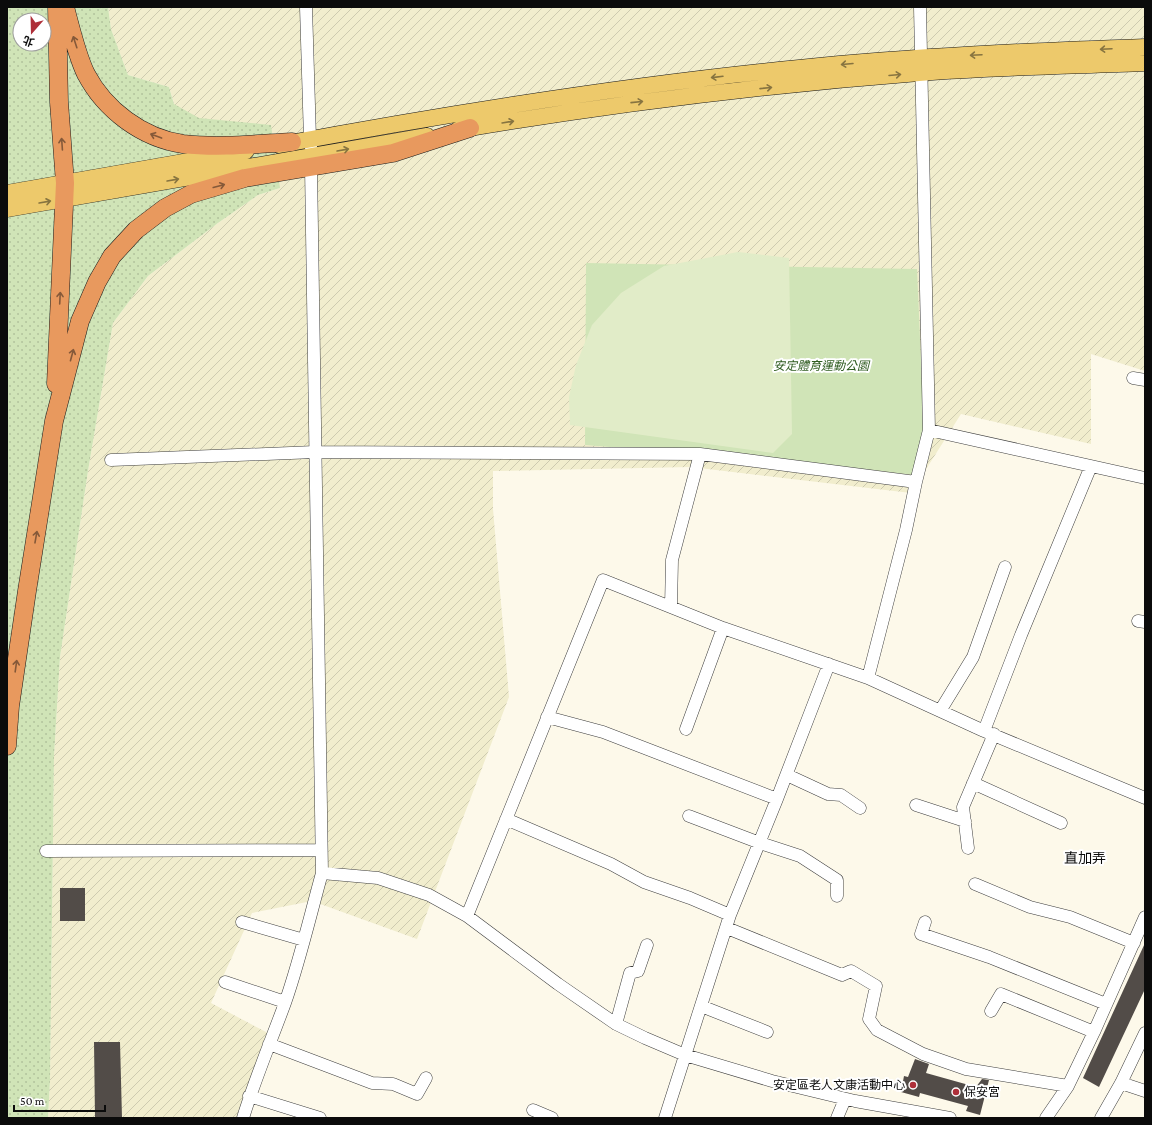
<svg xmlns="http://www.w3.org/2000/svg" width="1152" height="1125" font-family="'Crimson Pro','Noto Sans TC',serif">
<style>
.farmland{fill:url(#farmland-furrows)}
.grass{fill:url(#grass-dots);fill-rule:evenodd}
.park{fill:#d0e4b7}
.pitch{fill:#e1ecc8}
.building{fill:#524c48}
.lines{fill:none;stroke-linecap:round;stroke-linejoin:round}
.minor-casing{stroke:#3e3e3e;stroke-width:13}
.major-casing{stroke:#1c1c1c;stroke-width:17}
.highway-casing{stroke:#1c1c1c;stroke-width:19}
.minor{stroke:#fff;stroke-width:12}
.major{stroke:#edc96b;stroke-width:16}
.highway{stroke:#e8995e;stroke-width:18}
.oneway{stroke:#855939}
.oneway2{stroke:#877440}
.poi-dot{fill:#ae2f39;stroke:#fff;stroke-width:1.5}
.labels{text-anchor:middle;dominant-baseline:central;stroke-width:4;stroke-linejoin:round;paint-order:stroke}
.park-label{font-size:12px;font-style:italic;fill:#2f5c21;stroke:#fff}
.poi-label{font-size:12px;fill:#0b0b0b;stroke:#fff;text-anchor:end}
.quarter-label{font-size:14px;fill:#0b0b0b;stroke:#fff}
</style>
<defs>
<pattern id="farmland-furrows" width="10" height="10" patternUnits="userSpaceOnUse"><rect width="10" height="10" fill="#f1edcd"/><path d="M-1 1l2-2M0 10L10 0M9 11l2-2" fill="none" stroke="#cdcaaf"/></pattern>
<pattern id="grass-dots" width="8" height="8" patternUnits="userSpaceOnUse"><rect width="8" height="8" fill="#d0e4b7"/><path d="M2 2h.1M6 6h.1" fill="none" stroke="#b1c29c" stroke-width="1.8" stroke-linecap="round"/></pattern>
</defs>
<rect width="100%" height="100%" fill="#fdf9ea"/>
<!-- farmland -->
<path class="farmland" d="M108 7H1145V371L1091 354V444L961 414 911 493 691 467 493 471V509L509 697 417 939 312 901 252 913 211 1003 268 1033 240 1118H48L50 1081 54 756 60 657 88 471 113 323 148 276 218 223 258 195 280 188 199 118 177 113 169 87 128 75 111 29Z"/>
<!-- grass -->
<path class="grass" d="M7 7H108L111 29 128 75 169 87 174 104 199 118 271 125 280 188 258 195 218 223 148 276 113 323 88 471 60 657 54 756 50 1081 48 1118H7ZM20 20H44V44H20Z"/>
<!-- park -->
<path class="park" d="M586 263 917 269 924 430 914 475 828 465 585 445Z"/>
<!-- pitch -->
<path class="pitch" d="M738 252 789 258 792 434 773 453 570 425 569 397 576 365 592 325 621 293 664 266Z"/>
<!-- building -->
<path class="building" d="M60 888H85V921H60Z
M1145 943V989L1099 1087 1083 1078Z
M94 1042H120L122 1118H95Z
M915 1059 929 1064 926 1073 976 1087 982 1079 989 1080 980 1115 966 1111 968 1106 920 1093 919 1097 901 1092 904 1076 908 1077Z"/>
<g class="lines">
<defs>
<path id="minor" d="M1133 378 1145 380
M929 430 1145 478
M111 460 315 452 700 454 916 482
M671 607 672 560 700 454
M1138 621 1145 622
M868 678 906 530 916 482 929 430 920 7
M940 711 973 657 1005 567
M547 717 603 732 777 799
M686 729 723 628
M984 731 1021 635 1091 466
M787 775 828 794 841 795 860 808
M973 783 1061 823
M916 805 965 821
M689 816 760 843 800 856 837 880V896
M506 819 611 864 644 882 690 898 730 915
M968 848 963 807 994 734
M46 851 321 850
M322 873 378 878 429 895 467 916 558 984 616 1024 645 1038 685 1055 772 1081 855 1101 950 1118
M975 884 1030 907 1070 917 1134 943
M467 916 603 580 723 628 868 678 984 731 1145 798
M242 922 304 940
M925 922 921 934 989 957 1106 1004
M727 928 842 975 851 971 876 986 869 1019 877 1030 923 1054 966 1069 1068 1086
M225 982 285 1002
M701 1006 767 1032
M991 1011 1001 994 1094 1032
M616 1024 630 973 638 971 647 945
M269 1044 372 1083 393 1084 417 1094 426 1078
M1121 1083 1145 1091
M249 1096 320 1118
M533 1110 552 1118
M243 1118C255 1079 271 1041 285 1003 300 960 310 916 322 873L311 167 312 156 310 139 306 7
M665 1118 730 915 777 799 829 664
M837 1118 845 1099
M1046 1118 1068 1086 1094 1032 1145 917
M1101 1118 1121 1083 1145 1033"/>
<path id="major" d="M458 130C611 104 765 85 919 73 994 67 1070 66 1145 63
M279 145C451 113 625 85 799 68 914 56 1030 51 1145 47
M7 193 246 151
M7 209 427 136"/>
<path id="highway" d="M65 7C70 26 77 56 86 74 105 110 142 138 183 144 219 148 256 144 292 142
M56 384 65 183 59 102 57 7
M7 746 10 706 27 591 54 421 80 321 97 282 112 256 136 230 165 208 191 194 245 178 393 153 470 128"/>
</defs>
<!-- minor casing -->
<use href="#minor" class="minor-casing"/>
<!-- major casing -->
<use href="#major" class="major-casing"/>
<!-- highway casing -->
<use href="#highway" class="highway-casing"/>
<!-- minor -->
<use href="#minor" class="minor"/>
<!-- major -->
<use href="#major" class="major"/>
<!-- highway -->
<use href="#highway" class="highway"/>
</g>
<!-- one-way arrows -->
<defs><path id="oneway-shaft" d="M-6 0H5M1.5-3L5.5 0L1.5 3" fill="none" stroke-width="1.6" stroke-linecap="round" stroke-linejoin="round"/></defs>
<g class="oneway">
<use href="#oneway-shaft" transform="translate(75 42) rotate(-108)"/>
<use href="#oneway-shaft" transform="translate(156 136) rotate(-160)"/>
<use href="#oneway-shaft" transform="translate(62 144) rotate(-94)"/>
<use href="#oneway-shaft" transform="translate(219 186) rotate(-15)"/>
<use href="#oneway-shaft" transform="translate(60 298) rotate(-87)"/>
<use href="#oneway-shaft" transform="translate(72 355) rotate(-75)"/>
<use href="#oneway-shaft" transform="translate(36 537) rotate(-80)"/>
<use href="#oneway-shaft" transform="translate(16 666) rotate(-82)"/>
</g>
<g class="oneway2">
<use href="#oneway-shaft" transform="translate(1106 49) rotate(177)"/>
<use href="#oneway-shaft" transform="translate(976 55) rotate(177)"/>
<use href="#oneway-shaft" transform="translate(847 64) rotate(175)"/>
<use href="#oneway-shaft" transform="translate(895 75) rotate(-5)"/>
<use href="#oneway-shaft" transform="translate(717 77) rotate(173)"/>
<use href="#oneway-shaft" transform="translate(766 88) rotate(-6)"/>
<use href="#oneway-shaft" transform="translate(637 102) rotate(-6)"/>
<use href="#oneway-shaft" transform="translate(508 122) rotate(-9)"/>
<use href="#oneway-shaft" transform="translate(343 150) rotate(-10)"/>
<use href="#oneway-shaft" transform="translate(173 180) rotate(-10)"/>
<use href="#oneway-shaft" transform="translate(45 202) rotate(-10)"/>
</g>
<!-- markers -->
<g class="poi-dot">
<circle cx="913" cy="1085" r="4"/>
<circle cx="956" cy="1092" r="4"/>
</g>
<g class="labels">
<!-- park labels -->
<g class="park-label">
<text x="821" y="366">安定體育運動公園</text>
</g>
<!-- poi labels -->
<g class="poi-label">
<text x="905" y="1085">安定區老人文康活動中心</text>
<text x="964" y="1092" text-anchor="start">保安宮</text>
</g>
<!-- quarter labels -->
<g class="quarter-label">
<text x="1085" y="858">直加弄</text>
</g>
</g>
<!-- border -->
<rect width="1152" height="1125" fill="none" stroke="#0b0b0b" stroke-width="16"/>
<!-- north arrow -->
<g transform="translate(32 32) rotate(200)"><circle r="19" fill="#ffffff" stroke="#9d9d9d"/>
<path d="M0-3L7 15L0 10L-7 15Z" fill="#ae2f39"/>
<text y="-6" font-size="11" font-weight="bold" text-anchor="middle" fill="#0b0b0b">北</text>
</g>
<!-- scale -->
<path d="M14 1105v6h91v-6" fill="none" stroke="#0b0b0b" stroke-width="2"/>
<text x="20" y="1105" font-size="12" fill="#0b0b0b" stroke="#ffffff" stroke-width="3" paint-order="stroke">50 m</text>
</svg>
